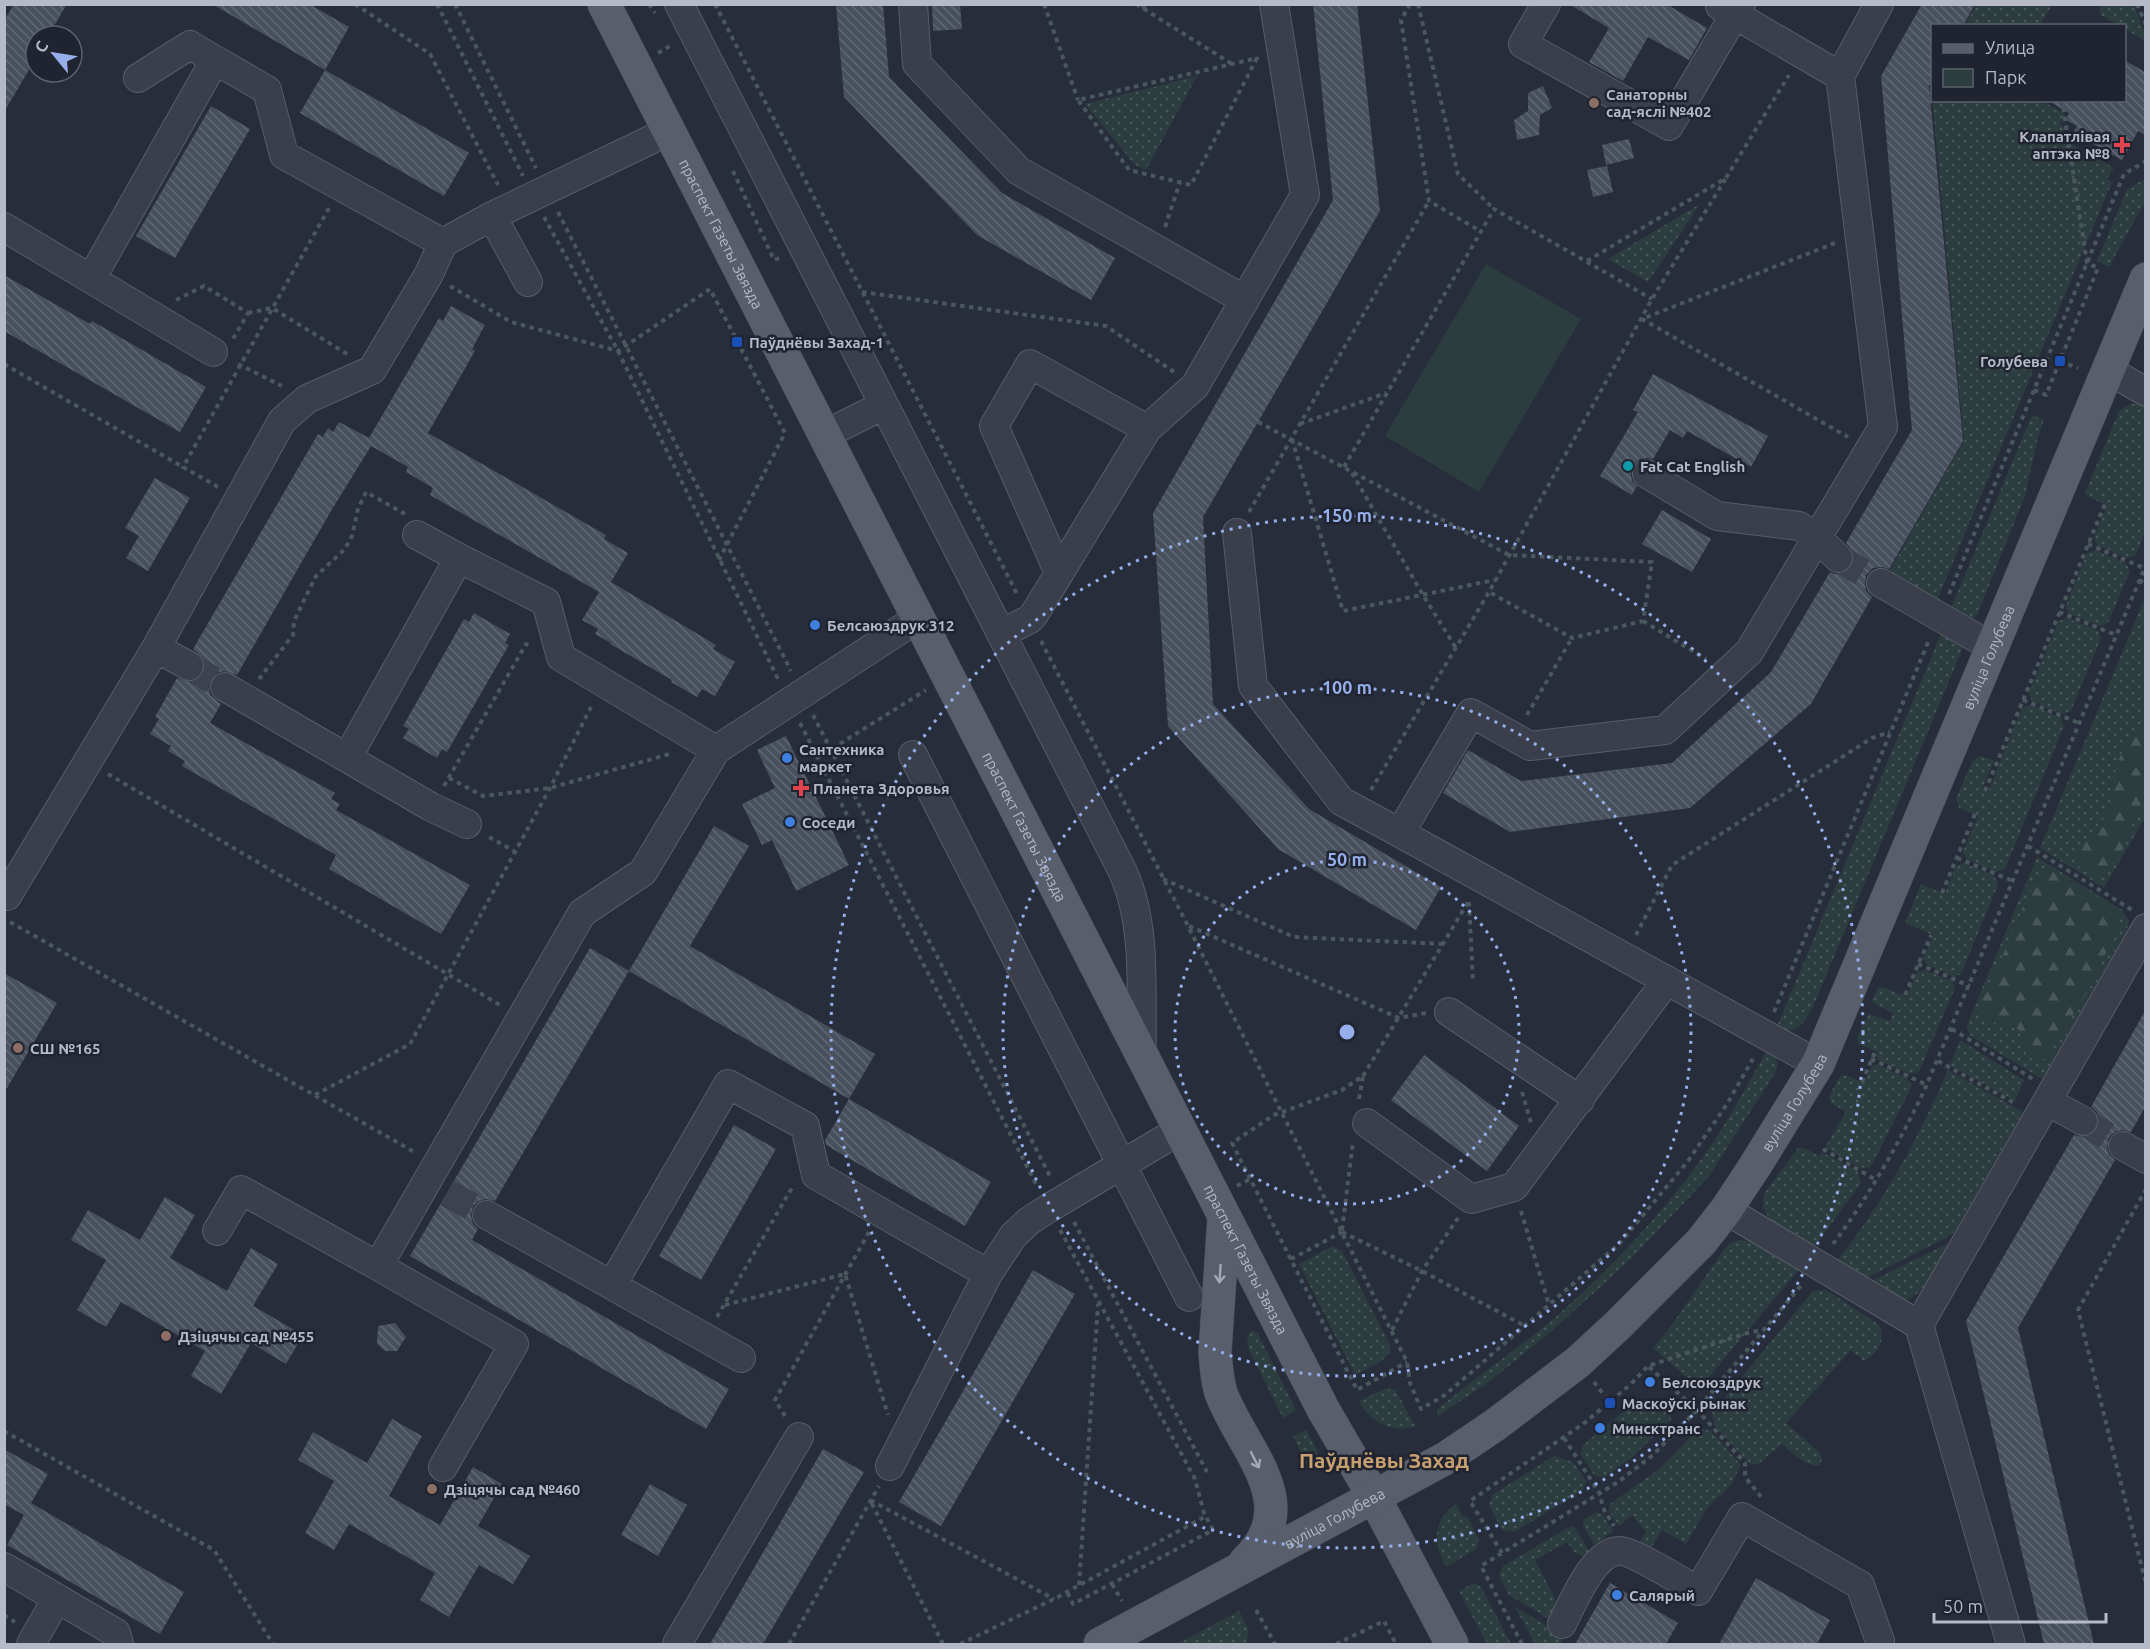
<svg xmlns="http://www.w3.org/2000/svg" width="2150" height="1649" font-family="Ubuntu,sans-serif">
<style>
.green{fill:url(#green-dots)}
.forest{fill:url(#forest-firs)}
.pitch{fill:#2c3d40}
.building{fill:url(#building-back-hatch)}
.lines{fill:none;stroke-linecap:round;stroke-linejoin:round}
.minor-tunnel{stroke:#3c424f;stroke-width:28;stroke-dasharray:28 14;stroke-linecap:butt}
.minor-casing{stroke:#585d69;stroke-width:30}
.major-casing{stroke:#434854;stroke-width:34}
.path{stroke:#4a585d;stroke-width:4;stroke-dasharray:4.5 4.5;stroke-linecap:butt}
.minor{stroke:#3a3f4b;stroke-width:28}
.major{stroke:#585e6b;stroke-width:33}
.oneway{stroke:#a3a8b4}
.ring{fill:none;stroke:#96aeeb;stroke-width:3;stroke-dasharray:3 6}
.education-dot{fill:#8d6e63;stroke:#1f2430;stroke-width:2}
.health-dot{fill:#e0444e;stroke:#1f2430;stroke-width:2}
.transit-dot{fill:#1a4fb4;stroke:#1f2430;stroke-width:2}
.culture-dot{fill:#0f9aa8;stroke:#1f2430;stroke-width:2}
.shop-dot{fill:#3f7fe0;stroke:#1f2430;stroke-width:2}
.labels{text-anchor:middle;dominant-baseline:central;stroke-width:5;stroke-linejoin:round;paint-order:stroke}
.poi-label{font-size:15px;font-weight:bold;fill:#b6bac6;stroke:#1f2430;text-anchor:start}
.street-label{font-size:15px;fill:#b6bac6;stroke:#1f2430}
.district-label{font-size:21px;font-weight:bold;fill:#c89f6f;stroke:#1f2430}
.centre{fill:#96aeeb;stroke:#1f2430;stroke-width:3}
.ring-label{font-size:18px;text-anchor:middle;font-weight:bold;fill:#96aeeb;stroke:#1f2430;stroke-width:5;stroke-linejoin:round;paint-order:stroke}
</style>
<defs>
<pattern id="green-dots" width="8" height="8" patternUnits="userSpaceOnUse" patternTransform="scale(1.5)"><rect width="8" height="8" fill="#2c3d40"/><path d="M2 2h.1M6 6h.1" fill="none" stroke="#48575a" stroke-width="1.8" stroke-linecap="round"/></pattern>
<pattern id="forest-firs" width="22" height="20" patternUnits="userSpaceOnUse" patternTransform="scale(1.5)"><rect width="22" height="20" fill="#2c3d40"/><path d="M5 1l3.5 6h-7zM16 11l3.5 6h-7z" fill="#48575a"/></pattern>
<pattern id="building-back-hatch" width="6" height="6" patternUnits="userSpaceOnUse" patternTransform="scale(1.5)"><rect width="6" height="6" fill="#48505e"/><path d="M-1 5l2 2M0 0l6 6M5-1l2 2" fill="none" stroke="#606774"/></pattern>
</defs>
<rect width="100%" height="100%" fill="#272d3a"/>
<!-- green -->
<path class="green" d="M1977 4H2052V5L2040 25H1965Z
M2101 5H2134L2145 34V41L2125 29 2124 26 2118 25 2101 15 2099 9Z
M1197 76 1146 170 1135 165 1085 104Z
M1932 82V100L2044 101V102L2065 114 2060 124 2065 128 2060 138 2114 168 2107 179 2112 182 1936 603 1887 575 1964 441 1931 86Z
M2145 179V202L2109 267 2097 261 2127 189Z
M1700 204 1648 282 1608 259Z
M2139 403 2145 404V532L2136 555 2128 558 2097 545 2094 538 2107 505 2089 497 2085 493 2119 411 2131 404Z
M2032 415 2044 420 2038 437 2025 496 1978 613 1971 621 1949 613Z
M2095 550 2126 563 2130 571 2108 623 2100 626 2068 613 2066 606 2087 553Z
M2145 598V818L2104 888 2040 848Z
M2067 618 2098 631 2101 638 2071 711 2063 714 2032 701 2029 693 2059 621Z
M1943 629 1963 644 1962 650 1815 1002C1807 1019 1798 1037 1776 1029Z
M2030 705 2061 718 2064 726 2005 869 1996 872 1966 859 1963 852 1978 816 1959 808 1956 799 1972 762 1979 756 1994 760 1982 790 1988 792 2022 708Z
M2037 857 2122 910 2129 921 2126 932 2042 1079 1971 1036 1966 1027Z
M1964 863 1994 876 1998 885 1961 974 1954 977 1927 965 1923 958 1933 935 1905 923 1921 884 1945 894 1956 866Z
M1925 970 1952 981 1955 988 1919 1072 1910 1074 1878 1060 1876 1056 1877 1052 1859 1044 1857 1037 1868 1014 1890 1021 1893 1013 1873 1003 1872 1000 1878 988 1883 987 1907 997 1917 972Z
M1960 1040 2024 1080 2015 1101 1950 1065Z
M1768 1048C1776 1057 1780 1061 1775 1073L1709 1176 1632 1258 1552 1331 1486 1384 1438 1416 1437 1410C1476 1376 1519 1349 1558 1315 1609 1270 1657 1219 1697 1165 1724 1129 1746 1088 1768 1048Z
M1876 1064 1908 1079 1912 1086 1875 1159 1870 1167 1861 1168 1825 1147 1846 1112 1831 1103 1829 1096 1840 1076 1846 1075 1864 1083 1872 1066Z
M1948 1070 2023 1112 1955 1231 1948 1237 1862 1280 1835 1263C1883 1204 1918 1139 1948 1070Z
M1798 1148H1804L1819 1156 1822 1152 1858 1172 1861 1183 1813 1249 1772 1224 1763 1207 1764 1194Z
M1740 1240 1755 1242 1800 1268 1704 1383 1694 1384 1653 1348 1673 1323 1725 1248 1731 1242Z
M1951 1242C1943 1255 1922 1301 1905 1299 1894 1297 1881 1286 1871 1281Z
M1333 1246 1342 1251 1391 1347C1389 1361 1367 1368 1355 1375L1299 1264Z
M1826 1290 1878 1324C1887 1339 1879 1353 1864 1361L1851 1350 1786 1423 1819 1452 1822 1459 1820 1465C1808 1468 1791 1452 1782 1444L1758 1464H1750L1715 1426 1712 1413 1813 1291Z
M1251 1330 1257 1332 1296 1410 1283 1418 1249 1350 1247 1340Z
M1384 1389H1395L1415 1426C1394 1435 1369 1421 1359 1401Z
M1635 1402H1662L1671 1410V1420L1630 1459 1603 1478 1594 1475 1581 1455 1583 1445Z
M1700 1428 1711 1431 1741 1465 1731 1485 1707 1508 1686 1544 1662 1530 1651 1548 1639 1543 1646 1532 1632 1515 1619 1526 1608 1510 1610 1504 1658 1470Z
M1307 1430 1321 1459 1318 1466 1314 1468 1307 1465 1293 1436Z
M1554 1456 1573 1462 1586 1481 1583 1490 1514 1532 1502 1530 1489 1505 1492 1495Z
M1456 1504 1462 1515 1468 1518 1479 1540 1476 1549 1446 1567C1433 1542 1432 1521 1456 1504Z
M1596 1512 1602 1514 1613 1531 1594 1545 1583 1526V1520Z
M1571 1526 1576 1529 1590 1553C1578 1560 1573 1551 1567 1542L1535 1560 1557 1602 1558 1609 1554 1622 1509 1595 1499 1575 1503 1566Z
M1474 1583 1481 1587 1511 1644H1487L1459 1591Z
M1515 1607 1564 1636 1560 1644H1535Z
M1239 1611 1249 1630 1246 1644H1177Z"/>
<!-- forest -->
<path class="forest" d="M2145 721V810L2132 825 2123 849 2111 869 2103 876 2085 872 2077 865C2075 841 2100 829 2109 810 2112 803 2111 794 2112 786 2116 764 2126 734 2145 721Z
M2047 870C2066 874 2098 895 2112 909 2117 913 2119 920 2122 925L2105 954 2090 987 2047 1058C2022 1065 2025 1046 2018 1029L2011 1024C1998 1027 1993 1023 1983 1015L1981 1001 2007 946 2025 902 2037 879 2041 873Z"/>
<!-- pitch -->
<path class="pitch" d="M1486 264 1581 319 1479 492 1385 436Z"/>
<!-- building -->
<path class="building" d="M14 4H67L48 36H36V58L4 112V21Z
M212 4H309L349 27 325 70Z
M836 4H883L889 77 1002 193 1115 258 1091 300 977 235 844 97Z
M932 4H960L962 29 933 31Z
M1313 4H1357L1380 211 1203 517 1213 704 1309 809 1441 887 1416 930 1278 849 1168 726 1153 513 1333 200Z
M1569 4H1666L1707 28 1689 60 1648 37 1623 81 1589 62 1609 28Z
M1922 4H1975L1963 26H1932V80L1929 86 1963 441 1889 569 1882 567 1873 568 1866 575 1865 584 1866 591 1872 597 1811 704 1690 808 1510 832 1443 793 1468 750 1521 781 1672 763 1771 672 1830 572 1834 574H1843L1850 569 1854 563V553L1846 543 1912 430 1881 76Z
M2124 60 2145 72V135L2138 131 2122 160 2073 133 2077 126 2066 120 2069 113 2047 100H2124Z
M325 70 469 153 444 196 300 113Z
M1543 86 1552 108 1540 115 1539 135 1517 140 1514 120 1528 111V93Z
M211 106 250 129 175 258 136 236Z
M1629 139 1634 158 1606 165 1602 145Z
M1607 166 1613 192 1593 197 1587 170Z
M4 275 90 324 92 321 206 387 180 432 4 331Z
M451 306 485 325 472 349 475 351 428 433 606 535 604 539 628 553 611 582 716 645 713 649 735 662 715 696 702 689 697 697 671 682 672 680 610 644 611 643 595 634 598 629 582 620 599 592 430 495 433 488 406 472 408 467 371 446 331 511 237 675 224 671 216 673 211 679 209 686 210 695 221 704 210 723 335 793 331 799 340 804 336 810 470 885 441 934 329 869 336 855 182 766 185 761 168 751 171 746 150 734 159 719 155 717 177 678 190 682 197 680 203 674 205 666 203 658 193 649 318 434 323 437 328 428 333 432 339 422 369 438 439 318 443 321Z
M1653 374 1768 436 1751 467 1687 431 1683 438 1670 430 1653 459 1647 458 1640 459 1633 466 1631 474 1632 481 1637 486 1632 495 1600 476 1638 412 1633 410Z
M155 478 190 498 148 571 126 558 139 536 125 528Z
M1662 510 1711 539 1692 572 1642 544Z
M474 613 510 634 505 643 509 645 447 752 442 749 437 758 403 738 409 729 403 726 464 619 469 622Z
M786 736 849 865 796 891 772 840 762 845 742 804 775 788 757 750Z
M714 826 749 846 690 946 875 1054 849 1099 629 971Z
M590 948 629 971 495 1201 486 1199 479 1201 473 1206 471 1216 473 1224 478 1229 472 1240 729 1389 706 1429 410 1256Z
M4 973 57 1003 4 1093Z
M2145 1011V1107L2131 1132 2122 1130 2115 1132 2109 1137 2107 1147 2109 1155 2115 1160 2018 1328 2094 1644H2044L1966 1321 2074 1135 2084 1137 2092 1135 2097 1129 2099 1120 2097 1112 2091 1107Z
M1424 1055 1519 1126 1487 1171 1391 1100Z
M849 1099 991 1182 965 1226 826 1145 825 1140Z
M734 1125 776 1149 701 1280 659 1256Z
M165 1197 195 1215 170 1258 227 1291 251 1248 278 1264 253 1306 303 1335 286 1364 251 1343 221 1394 191 1376 205 1351 121 1302 106 1327 77 1310 106 1260 71 1240 88 1210 140 1240Z
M1033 1270 1075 1294 941 1526 899 1502Z
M395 1323 406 1337 397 1351H385L377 1344 378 1326Z
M392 1419 422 1436 389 1496 440 1525 473 1467 502 1484 478 1526 530 1556 513 1584 479 1565 449 1617 420 1600 435 1573 349 1524 334 1550 305 1533 334 1481 298 1460 313 1432 367 1463Z
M4 1449 48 1474 31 1503 184 1592 160 1634 7 1545 24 1515 4 1504Z
M823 1449 864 1472 763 1644H710Z
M650 1484 687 1505 658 1556 621 1535Z
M1756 1578 1830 1620 1817 1644H1719Z
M1610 1583 1678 1623 1666 1644H1575Z"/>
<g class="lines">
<!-- minor-tunnel -->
<path class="minor-tunnel" d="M1838 558 1881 583
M189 666 225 687
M2083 1121 2123 1146
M447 1193 487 1215"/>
<defs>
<path id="minor" d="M679 4 1123 872C1148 928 1140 994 1142 1054
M913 4 917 64 1019 171 1245 300
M1546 4 1523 44 1669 126 1741 4
M1720 6 1840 76
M138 78 190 45 215 60
M492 216 528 282
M4 227 213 352
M91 279 215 60 267 90 284 155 443 243
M2108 370 2146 392
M824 435 884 405
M1647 474 1717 516 1799 526 1817 537 1838 558
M1237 533 1253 686 1341 801 1400 833 1471 713 1530 746 1665 730 1749 652 1883 427 1840 76 1879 4
M417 535 459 558
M1059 573 994 426 1030 364 1147 429
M1881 583 1992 647
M1001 634 1030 619 1035 613 1147 429 1195 386 1305 195 1274 4
M156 648 189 666
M225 687 347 758 459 558 546 602 561 657 716 750
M913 755 1189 1297
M347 758 431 807 467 824
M1400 833 1818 1064
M4 895 7 896 156 648 282 421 307 399 372 370 429 274 443 243 492 216 669 131
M1449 1012 1580 1100
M2047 1101 2083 1121
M1367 1123 1471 1199 1514 1187 1667 980
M2123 1146 2146 1159
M1726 1210 1919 1325
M487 1215 741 1358
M217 1231 241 1190 378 1266
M612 1285 728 1084 805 1126 816 1175 988 1274
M890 1466 988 1274 1013 1236 1029 1221 1049 1208 1180 1130
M443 1467 514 1344 378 1266 582 913 643 872 716 750 918 618
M4 1567 116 1633 119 1644
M1562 1624C1572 1604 1594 1550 1620 1551 1633 1551 1684 1583 1698 1591L1742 1517 1860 1585 1880 1641
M31 1644 57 1598
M677 1644 799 1437
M2011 1644 1919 1325 2146 928"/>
<g id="major">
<path id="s1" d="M604 4 1323 1409 1374 1497 1452 1644"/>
<path d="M1224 1217 1215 1352C1216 1366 1217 1380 1221 1393 1243 1451 1306 1504 1245 1562"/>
<path id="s2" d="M1100 1644 1446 1458 1495 1425 1578 1362 1618 1325 1701 1242 1726 1210 1755 1166 1818 1064 2146 279"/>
</g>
</defs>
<!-- minor casing -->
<use href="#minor" class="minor-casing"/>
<!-- major casing -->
<use href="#major" class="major-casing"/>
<!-- path -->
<path class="path" d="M355 4 430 54 498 185
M437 4 523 176
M455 4 536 168
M649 4 655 13
M715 4 1017 594
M1044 4 1078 100
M1136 4 1232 64
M1410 4 1401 20 1429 201 1482 232
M1418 4 1458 174 1494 209
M2137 4 2146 25
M1142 8 1148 4
M658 53 670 46
M1257 58 1191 185 1129 170 1078 100 1232 64 1257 58V57
M733 171 774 260 782 257
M558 212 791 671
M544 217 618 351 779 681
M1165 227 1180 182
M1835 243 1642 319 1848 437
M1587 261 1726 178 1789 75
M450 286 511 322 618 351 710 289 785 433 719 560
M862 292 1106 326 1174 372
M176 300 204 286 248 313 233 339
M248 313 272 308 347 354
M2060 361 2078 368
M4 364 183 467
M238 364 282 386
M2034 390 2046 395 2098 268 2087 263 2062 100
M1258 422 1509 555 1652 562 1643 621 1572 638 1489 592
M1300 424 1386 393
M1292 439 1343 611 1495 580
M1344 467 1494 209 1652 299
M1352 473 1423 595 1456 648
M218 487 183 467 329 208
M1249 512 1429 201
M2088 544 2144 568
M2139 580 2146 584
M1949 594 2124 174 2146 161
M2059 612 2116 635
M1643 621 1706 659
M1041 641 1188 926 1407 1362 1410 1383 1421 1409 1445 1395 1619 1244 1688 1161 1727 1104 1754 1057
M259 679 293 635 294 621 316 576 345 549 352 536 358 509 366 492 405 514
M2023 700 2079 723
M813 715 1051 1178
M1527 715 1572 638
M800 723 1037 1186
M817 758 926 690
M108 774 500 1005
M449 778 483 796 550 788 673 753
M444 786 526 644 531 646
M1371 790 1489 592 1652 299 1726 178
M1985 791 2105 504
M489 837 514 851
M2028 846 2132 910
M1957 858 2013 881
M1163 879 1294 937 1443 944
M1942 893 1975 814
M1469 902 1473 983
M10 922 416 1153
M1189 926 1399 1018 1426 1013
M1636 935 1672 865 1872 738 1890 732
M1918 964 1970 986
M1905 995 1931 935
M1774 1012 1929 640
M1952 1029 2033 1079
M1871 1059 1927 1085
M1938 1061 2016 1104
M1363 1076 1470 899
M1862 1082 1875 1052
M1522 1092 1531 1123
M315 1095 410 1044 550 788 592 705
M1359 1099 1363 1076 1342 1090 1274 1115 1232 1143 1357 1390 1407 1362
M1823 1149 1876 1180
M1237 1186 1250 1179
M2146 1189 2078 1310 2146 1584
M1521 1211 1549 1305
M1074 1222 1207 1472
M1060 1230 1195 1479 1204 1513 1213 1530 1073 1604 1067 1592
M1342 1230 1353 1142
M1342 1232 1422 1271 1525 1326
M1833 1244C1869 1196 1898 1145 1924 1091L2146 565
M1291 1259 1342 1232
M725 1305 845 1274 888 1415
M717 1317 793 1186
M1392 1330 1422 1271 1458 1218
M1649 1367 1697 1410 1745 1463V1477L1762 1498
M1594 1382 1610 1403
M785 1416 775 1400 869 1232
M4 1431 214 1550 273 1644
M1564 1438 1600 1494 1603 1508 1614 1526
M1502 1553 1470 1501 1583 1424 1631 1384 1648 1366 1744 1334 1765 1329
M1112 1584 1122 1601
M1079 1585 1098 1304
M1256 1610 1275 1644
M4 1615 15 1622
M789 1644 879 1486
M943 1644 870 1500 1054 1599
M960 1644 1054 1599 1206 1516
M1336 1644 1384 1621 1396 1644
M1522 1644 1481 1566 1618 1482 1653 1455 1697 1410 1803 1283"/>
<!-- minor -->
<use href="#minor" class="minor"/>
<!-- major -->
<use href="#major" class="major"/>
</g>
<!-- one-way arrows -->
<defs><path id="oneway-shaft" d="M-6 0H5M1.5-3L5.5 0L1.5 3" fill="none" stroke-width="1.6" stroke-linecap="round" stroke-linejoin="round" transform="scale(1.5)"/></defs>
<g class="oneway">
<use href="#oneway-shaft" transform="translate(1220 1274) rotate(94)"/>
<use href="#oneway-shaft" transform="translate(1255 1460) rotate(63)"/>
</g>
<!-- distance rings -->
<g class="ring">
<circle cx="1347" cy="1032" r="172"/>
<circle cx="1347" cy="1032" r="344"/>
<circle cx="1347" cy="1032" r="516"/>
</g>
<!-- markers -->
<g class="education-dot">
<circle cx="1594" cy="103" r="6"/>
<circle cx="18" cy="1048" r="6"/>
<circle cx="166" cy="1336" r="6"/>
<circle cx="432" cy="1489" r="6"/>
</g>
<g class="health-dot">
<path d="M2119 136h6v6h6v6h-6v6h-6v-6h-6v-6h6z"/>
<path d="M798 779h6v6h6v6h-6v6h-6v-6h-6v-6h6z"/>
</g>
<g class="transit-dot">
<rect x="731" y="336" width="12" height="12" rx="3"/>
<rect x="2054" y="355" width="12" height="12" rx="3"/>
<rect x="1604" y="1397" width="12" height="12" rx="3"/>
</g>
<circle class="culture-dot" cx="1628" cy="466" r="6"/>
<g class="shop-dot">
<circle cx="815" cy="625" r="6"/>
<circle cx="787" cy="758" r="6"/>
<circle cx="790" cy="822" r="6"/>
<circle cx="1650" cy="1382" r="6"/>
<circle cx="1600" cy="1428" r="6"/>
<circle cx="1617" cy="1595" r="6"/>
</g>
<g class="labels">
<!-- poi labels -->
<g class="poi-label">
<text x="1606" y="94">Санаторны<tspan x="1606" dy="17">сад-яслі №402</tspan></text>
<text x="2110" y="136" text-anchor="end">Клапатлівая<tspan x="2110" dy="17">аптэка №8</tspan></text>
<text x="749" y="342">Паўднёвы Захад-1</text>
<text x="2048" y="361" text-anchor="end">Голубева</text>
<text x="1640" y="466">Fat Cat English</text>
<text x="827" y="625">Белсаюздрук 312</text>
<text x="799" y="749">Сантехника<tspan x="799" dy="17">маркет</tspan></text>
<text x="813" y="788">Планета Здоровья</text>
<text x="802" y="822">Соседи</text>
<text x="30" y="1048">СШ №165</text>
<text x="178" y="1336">Дзіцячы сад №455</text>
<text x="1662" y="1382">Белсоюздрук</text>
<text x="1622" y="1403">Маскоўскі рынак</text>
<text x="1612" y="1428">Минсктранс</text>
<text x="444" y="1489">Дзіцячы сад №460</text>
<text x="1629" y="1595">Салярый</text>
</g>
<!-- street labels -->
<g class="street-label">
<text stroke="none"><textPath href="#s1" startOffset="258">праспект Газеты Звязда</textPath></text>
<text stroke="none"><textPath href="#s2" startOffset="1382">вуліца Голубева</textPath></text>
<text stroke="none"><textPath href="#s1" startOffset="924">праспект Газеты Звязда</textPath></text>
<text stroke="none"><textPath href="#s2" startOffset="896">вуліца Голубева</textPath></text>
<text stroke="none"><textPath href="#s1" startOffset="1410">праспект Газеты Звязда</textPath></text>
<text stroke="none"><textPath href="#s2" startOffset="266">вуліца Голубева</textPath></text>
</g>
<!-- district labels -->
<g class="district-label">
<text x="1384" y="1460">Паўднёвы Захад</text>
</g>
</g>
<circle cx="1347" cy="1032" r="9" class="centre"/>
<g class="ring-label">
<text x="1347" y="522">150 m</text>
<text x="1347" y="694">100 m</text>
<text x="1347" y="866">50 m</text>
</g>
<!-- border -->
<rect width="2150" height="1649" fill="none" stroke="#b6bac6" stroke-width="12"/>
<!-- legend -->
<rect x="1931" y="24" width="195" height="78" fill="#1f2430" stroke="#5b606c" stroke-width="1.5"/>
<rect x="1943" y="44" width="30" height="9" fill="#585e6b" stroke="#5b606c" stroke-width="1.5"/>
<text x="1985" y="54" font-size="18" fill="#b6bac6">Улица</text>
<rect x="1943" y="69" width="30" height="18" fill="#2c3d40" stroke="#5b606c" stroke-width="1.5"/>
<text x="1985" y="84" font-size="18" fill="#b6bac6">Парк</text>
<!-- north arrow -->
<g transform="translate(54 54) rotate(300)"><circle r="28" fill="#1f2430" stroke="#5b606c" stroke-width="1.5"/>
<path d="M0-4.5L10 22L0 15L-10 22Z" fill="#96aeeb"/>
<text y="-9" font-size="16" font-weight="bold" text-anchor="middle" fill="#b6bac6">С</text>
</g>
<!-- scale -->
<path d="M1934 1613v9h172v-9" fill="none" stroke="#b6bac6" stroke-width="3"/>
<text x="1943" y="1613" font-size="18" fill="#b6bac6" stroke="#1f2430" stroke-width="4.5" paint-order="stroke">50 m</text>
</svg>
